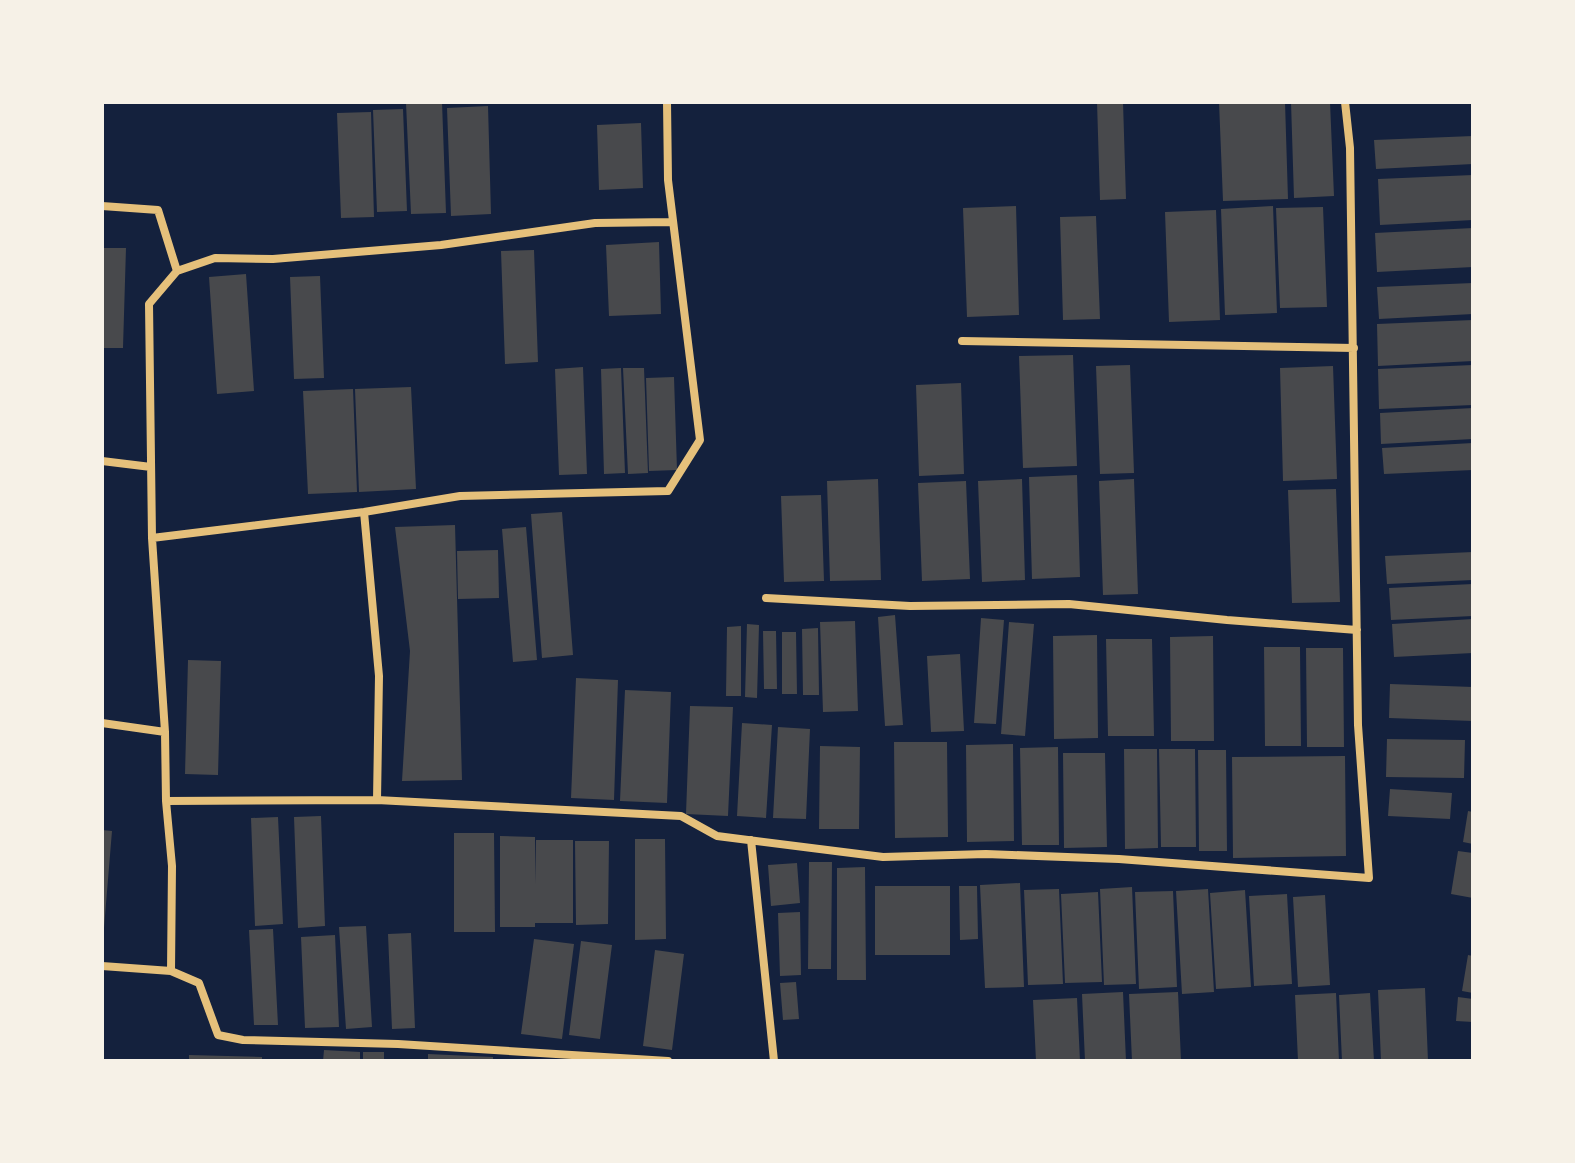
<svg xmlns="http://www.w3.org/2000/svg" width="1575" height="1163" font-family="'Alegreya Sans',sans-serif">
<style>
.building{fill:#48494c}
.lines{fill:none;stroke-linecap:round;stroke-linejoin:round}
.minor{stroke:#e5c07b;stroke-width:8}
</style>
<rect width="100%" height="100%" fill="#14213d"/>
<!-- building -->
<path class="building" d="M442 102 446 213 411 214 406 103Z
M1097 102H1123L1126 199 1100 200Z
M1219 102H1285L1288 199 1223 201Z
M1291 102H1330L1334 196 1294 198Z
M488 106 491 214 451 216 447 108Z
M403 109 407 211 377 212 373 110Z
M371 112 374 217 341 218 337 113Z
M641 123 643 188 599 190 597 125Z
M1473 136V164L1376 169 1374 140Z
M1473 175V220L1380 225 1378 179Z
M1016 206 1019 315 967 317 963 208Z
M1273 206 1277 313 1225 315 1221 209Z
M1323 207 1327 307 1280 308 1276 208Z
M1216 210 1220 320 1169 322 1165 212Z
M1096 216 1100 319 1063 320 1060 217Z
M1473 228V267L1377 272 1375 233Z
M659 242 661 314 609 316 606 245Z
M102 248H126L123 348H102Z
M534 250 538 362 505 364 501 251Z
M246 274 254 391 217 394 209 277Z
M320 276 324 378 294 379 290 277Z
M1473 283V314L1379 319 1377 287Z
M1473 320V361L1378 366 1377 324Z
M1073 355 1077 466 1023 468 1019 356Z
M1130 365 1134 473 1100 474 1096 366Z
M1473 365V405L1379 409 1378 369Z
M1333 366 1337 479 1283 481 1280 368Z
M583 367 587 474 559 475 555 369Z
M621 368 625 473 604 474 601 369Z
M623 368H644L648 473 628 474Z
M674 377 677 470 649 471 646 378Z
M961 383 964 474 919 476 916 385Z
M411 387 416 489 359 492 355 389Z
M353 389 357 492 308 494 303 391Z
M1473 408V439L1381 444 1380 413Z
M1473 443V470L1384 474 1382 448Z
M1077 475 1080 577 1032 579 1029 477Z
M878 479 881 580 830 581 827 481Z
M1022 479 1025 580 982 582 978 481Z
M1134 479 1138 594 1103 595 1099 481Z
M966 481 970 579 922 581 918 483Z
M1336 489 1340 602 1292 603 1288 490Z
M821 495 824 581 784 582 781 496Z
M562 512 573 655 542 658 531 514Z
M455 525 462 780 402 781 410 651 395 527Z
M526 527 537 660 513 662 502 529Z
M498 550 499 598 458 599 457 551Z
M1473 552V580L1387 584 1385 556Z
M1473 584V616L1391 620 1389 588Z
M895 615 903 725 885 726 878 617Z
M981 618 1004 620 996 724 974 723Z
M1473 619V653L1394 657 1392 624Z
M855 621 858 711 823 712 820 622Z
M1009 622 1034 624 1025 736 1001 734Z
M747 624 759 625 757 698 745 697Z
M741 626V696H726L727 627Z
M818 628 819 695H803L802 629Z
M763 631H776L777 689H764Z
M782 632H796L797 694H782Z
M1097 635 1098 738 1054 739 1053 636Z
M1213 636 1214 741H1171L1170 637Z
M1106 639H1152L1154 736H1108Z
M1264 647H1300L1301 746H1265Z
M1306 648H1343L1344 747H1307Z
M960 654 964 731 931 732 927 656Z
M188 660 221 661 218 775 185 774Z
M576 678 618 680 614 800 571 798Z
M1390 684 1473 687V721L1389 718Z
M625 690 671 692 667 803 620 801Z
M690 706 733 707 728 816 686 814Z
M742 723 772 725 766 818 737 816Z
M778 727 810 729 806 819 773 818Z
M1387 739 1465 740 1464 778 1386 777Z
M894 742H947L948 837 895 838Z
M1013 744 1014 841 967 842 966 745Z
M820 746 860 747 859 829H819Z
M1058 747 1059 845H1022L1020 748Z
M1124 749H1157L1158 848 1125 849Z
M1159 749H1195L1196 847H1161Z
M1198 750H1226L1227 851H1199Z
M1063 753H1105L1107 847 1064 848Z
M1345 756 1346 856 1233 858 1232 757Z
M1390 789 1452 793 1450 819 1388 816Z
M1468 811 1473 812V844L1463 842Z
M321 816 325 926 298 928 294 817Z
M278 817 283 924 255 926 251 818Z
M102 830 112 831 104 928H102Z
M454 833H494L495 932H454Z
M500 836 535 837V884L536 840H573V923H535V927H500Z
M635 839H665L666 939 635 940Z
M575 841H609L608 924 576 925Z
M1458 851 1473 853V898L1451 894Z
M809 862H832L831 969H808Z
M797 863 800 903 771 906 768 865Z
M865 867 866 980H837V868Z
M1020 883 1024 987 985 988 980 885Z
M875 886H950V955H875Z
M959 886H977L978 939 960 940Z
M1132 887 1136 984 1104 985 1100 889Z
M1059 889 1063 984 1028 985 1024 890Z
M1208 889 1214 992 1182 994 1176 891Z
M1245 890 1251 987 1216 989 1210 893Z
M1173 891 1177 987 1139 989 1135 892Z
M1098 892 1102 982 1065 983 1061 894Z
M1287 894 1292 984 1254 986 1249 896Z
M1325 895 1330 985 1298 987 1293 897Z
M800 912 801 975 780 976 778 913Z
M366 926 372 1027 346 1029 339 927Z
M273 929 278 1025H254L249 930Z
M411 933 415 1028 392 1029 388 934Z
M335 935 339 1027 305 1028 301 937Z
M534 939 574 944 562 1039 521 1034Z
M581 941 612 945 600 1039 569 1035Z
M655 950 684 954 672 1050 643 1046Z
M1468 955 1473 956V993L1462 991Z
M796 982 799 1019 783 1020 780 983Z
M1425 988 1428 1061H1381L1378 990Z
M1123 992 1126 1061H1085L1082 994Z
M1178 992 1181 1061H1132L1129 994Z
M1336 993 1339 1061H1298L1295 995Z
M1370 993 1374 1061H1342L1339 995Z
M1458 997 1473 999V1022L1456 1021Z
M1077 998 1080 1061H1036L1033 1000Z
M324 1050 360 1052V1061H323Z
M363 1052H384V1061H363Z
M428 1054 493 1057V1061H428Z
M189 1055 262 1057V1061H189Z"/>
<g class="lines">
<!-- minor -->
<path class="minor" d="M102 206 158 210 177 271 215 258 273 259 441 245 595 223 673 222
M962 341 1354 348
M102 461 151 467
M364 512 379 676 377 800
M152 538 149 304 177 271
M766 598 910 606 1069 604 1227 620 1357 630
M102 723 165 732
M166 801 377 800 681 816 717 836 883 857 986 854 1119 859 1369 878 1358 725 1350 148 1345 102
M751 840 774 1061
M102 966 171 971 199 983 218 1035 243 1040 398 1044 668 1061
M171 971 172 866 166 801 165 732 152 538 364 512 460 496 668 491 700 440 668 180 667 102"/>
</g>
<!-- border -->
<rect width="1575" height="1163" fill="none" stroke="#f6f1e7" stroke-width="208"/>
</svg>
